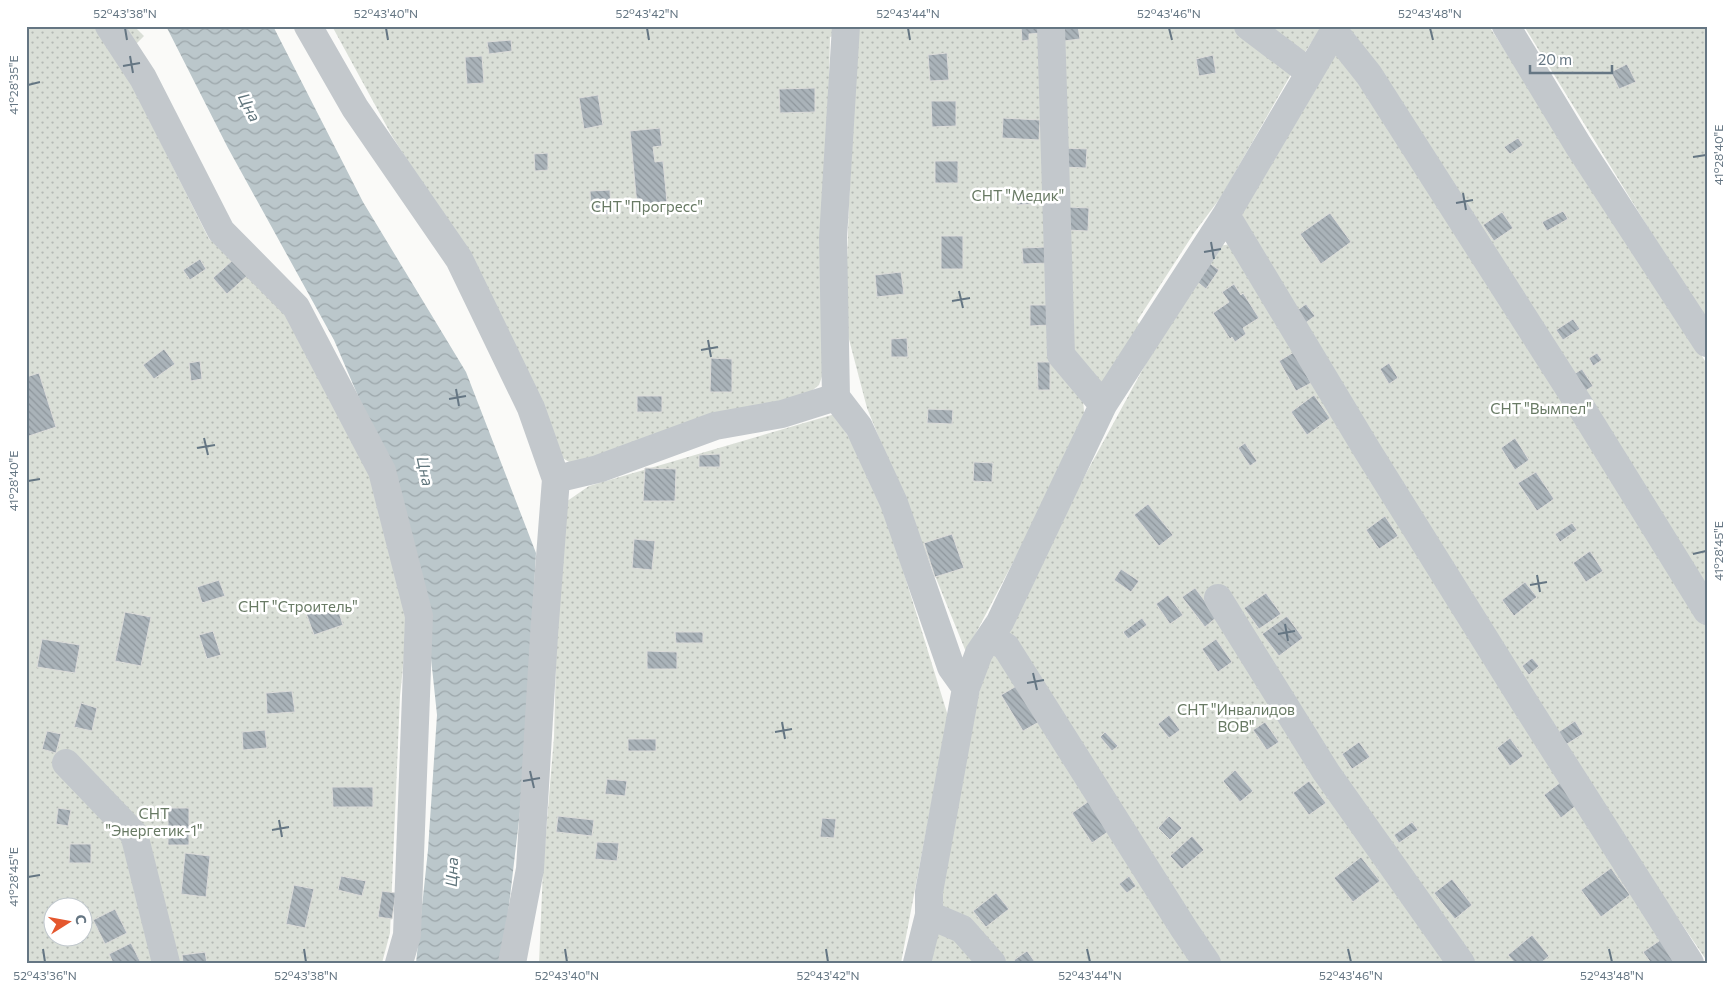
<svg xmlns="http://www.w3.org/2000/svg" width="1733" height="989" font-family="Commissioner,sans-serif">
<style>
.grass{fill:url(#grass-dots);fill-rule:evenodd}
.water{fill:url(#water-waves)}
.building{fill:url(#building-back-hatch);stroke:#dcdcda}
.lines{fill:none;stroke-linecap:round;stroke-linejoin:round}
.minor{stroke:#c3c8cc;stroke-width:28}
.ticks{fill:none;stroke:#657683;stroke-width:2}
.labels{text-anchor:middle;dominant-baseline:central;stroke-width:5;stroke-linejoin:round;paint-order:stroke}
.park-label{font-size:15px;fill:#687a64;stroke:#fff}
.water-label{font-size:16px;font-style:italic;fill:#60757c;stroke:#fff}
.neatline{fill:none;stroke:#657683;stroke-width:2}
.ticks-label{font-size:12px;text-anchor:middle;fill:#657683}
</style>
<defs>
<pattern id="grass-dots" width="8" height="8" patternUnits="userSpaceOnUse" patternTransform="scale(1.25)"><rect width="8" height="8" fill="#dadfd7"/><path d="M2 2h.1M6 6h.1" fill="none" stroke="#b4b9b4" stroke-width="1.8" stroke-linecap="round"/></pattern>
<pattern id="water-waves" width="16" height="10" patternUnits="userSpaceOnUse" patternTransform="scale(1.25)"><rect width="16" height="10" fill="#bbc7cb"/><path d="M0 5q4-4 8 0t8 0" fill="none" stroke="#9ca6aa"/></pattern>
<pattern id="building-back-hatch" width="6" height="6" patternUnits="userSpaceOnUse" patternTransform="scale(1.25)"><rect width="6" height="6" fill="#aab3b9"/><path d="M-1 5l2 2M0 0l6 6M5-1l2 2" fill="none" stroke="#8e969c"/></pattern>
</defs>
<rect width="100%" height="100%" fill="#fafaf8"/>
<!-- grass -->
<path class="grass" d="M26 26H134L144 36 132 48 118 57 209 239 234 257 274 290 371 468 409 609 400 696 390 933 382 963H26ZM52 906H82V936H52Z
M332 26H843V33L830 37 825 246V368L819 385 797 403 576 466 559 456 485 283 392 136Z
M858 26H1322L1294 69 1221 197 1194 233 1137 321 1141 327 1107 386 1083 398 1085 425 966 652 867 408 845 324 849 202Z
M1353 26H1489L1707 364V961L1522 690 1245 226 1240 207 1326 66Z
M1524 26H1707V323Z
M1231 244 1679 963H924L972 723 987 660 994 656 1069 496 1077 490 1192 279 1218 246Z
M835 414 877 486 948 716 901 963H539L543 869 554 737 560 506 589 486Z"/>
<!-- water -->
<path class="water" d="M166 26H273L363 202 466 372 536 553 523 786 504 948 498 963H416L428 850 437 715 424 592 389 468 334 340 228 148Z"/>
<!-- building -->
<path class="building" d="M1021 26H1042V33L1029 34V40L1022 41Z
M1062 26H1078L1080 39 1064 41Z
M511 40 512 51 489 54 487 42Z
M947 53 949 80 930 81 928 55Z
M1213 55 1216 73 1199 76 1196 59Z
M482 56 484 83 467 84 465 57Z
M1627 64 1636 82 1619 89 1611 72Z
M815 88V112L780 113 779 89Z
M598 95 603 125 584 129 579 98Z
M931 101H956V126L932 127Z
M1003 118 1040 120 1039 140 1002 138Z
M660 128 662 146 653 147 655 162 663 161 667 202 637 205 630 131Z
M1518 138 1523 145 1510 154 1504 147Z
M1062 148 1087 149 1086 168 1061 167Z
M548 153V170L535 171 534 154Z
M935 161H958V183H935Z
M610 190 611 214H591L590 191Z
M1045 192 1046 203 1017 205 1016 194Z
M1068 207 1089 208 1088 231 1067 230Z
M1563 211 1568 219 1547 231 1542 222Z
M1502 212 1513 228 1494 241 1483 225Z
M1330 213 1351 242 1321 264 1300 234Z
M941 236H963V269H941Z
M1047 247 1048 263 1023 264 1022 248Z
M200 259 206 269 190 280 183 270Z
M234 259 248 275 227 294 213 278Z
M1208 262 1219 270 1206 289 1195 280Z
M901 272 904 294 877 297 875 275Z
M1234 284 1241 295 1243 293 1259 318 1243 328 1246 334 1235 342 1232 337 1230 339 1213 313 1229 302 1222 292Z
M1306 304 1315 316 1304 324 1295 312Z
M1030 305H1049V325L1030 326Z
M1573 319 1580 329 1563 340 1556 330Z
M907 338 908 357H891V339Z
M164 349 175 364 154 379 143 365Z
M1294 352 1311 383 1296 391 1279 361Z
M1597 353 1602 360 1593 366 1589 358Z
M711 358 732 359V392H710Z
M200 361 202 379 191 381 189 363Z
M1037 362H1050V390H1038Z
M1389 363 1398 378 1389 384 1380 369Z
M1582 369 1593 386 1582 393 1571 376Z
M39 373 56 427 26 437V377Z
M1314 395 1330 418 1307 435 1291 412Z
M637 396H662V412H637Z
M928 409 953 410 952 424 927 423Z
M1515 438 1529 460 1515 470 1501 448Z
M1245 443 1257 461 1250 466 1238 448Z
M720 454V467H699V455Z
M974 462 993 463 992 482 973 481Z
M645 468 676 469 675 501H643Z
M1536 472 1554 499 1537 511 1518 483Z
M1148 504 1173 535 1159 546 1134 515Z
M1385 516 1398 536 1379 549 1366 530Z
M1572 523 1577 530 1560 542 1555 534Z
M952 534 964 568 935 577 924 543Z
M634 539 655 541 652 570 632 568Z
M1590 551 1603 571 1586 582 1573 563Z
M1121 569 1139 581 1131 592 1114 580Z
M219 580 225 596 202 603 197 587Z
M1525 582 1537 597 1514 616 1502 600Z
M1195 588 1217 617 1205 627 1182 597Z
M1266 593 1281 614 1259 629 1244 608Z
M1168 595 1183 615 1170 624 1156 604Z
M336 603 343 625 314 635 306 613Z
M125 612 151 617 141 666 115 661Z
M1287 616 1303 638 1279 656 1262 634Z
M1142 618 1147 625 1128 639 1123 632Z
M213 631 221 655 207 659 199 635Z
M675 632H703V643H676Z
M42 639 80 645 75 673 37 667Z
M1216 639 1232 662 1218 672 1202 649Z
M647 651 677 652V669H647Z
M1532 658 1539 666 1529 675 1522 666Z
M1018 685 1039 722 1023 731 1001 695Z
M292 691 295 712 267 714 266 693Z
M81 703 97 708 92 731 74 727Z
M1169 715 1180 730 1169 738 1158 724Z
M1575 721 1583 734 1562 747 1554 735Z
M1265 722 1279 742 1267 750 1253 730Z
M265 730 267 748 243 750 242 732Z
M47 731 61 734 56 753 42 749Z
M1105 732 1118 746 1112 751 1100 737Z
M1510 738 1523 756 1510 766 1497 748Z
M628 739H656V751H628Z
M1359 742 1370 757 1352 769 1342 754Z
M1235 770 1253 791 1240 802 1223 781Z
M607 779 627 781 625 796 605 794Z
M1309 781 1326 803 1309 815 1293 793Z
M1561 782 1578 804 1561 818 1544 795Z
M332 787H373V807H333Z
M1089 801 1109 831 1092 843 1072 813Z
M58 808 71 810 68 826 56 824Z
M168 808H189V845H168Z
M558 816 594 820 592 836 556 832Z
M1169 816 1182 828 1170 840 1158 828Z
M822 818 836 819 834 838 820 837Z
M1412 822 1418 830 1399 843 1394 835Z
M1192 836 1204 850 1182 869 1170 856Z
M597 842 619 843 617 861 595 859Z
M70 844H91V863H69Z
M185 853 210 856 206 897 181 894Z
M1361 857 1380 881 1353 902 1334 878Z
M1611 868 1630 895 1601 917 1581 890Z
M341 876 366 881 362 896 338 890Z
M1129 876 1136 886 1127 893 1119 884Z
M1452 879 1472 905 1455 919 1434 893Z
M294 885 314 889 305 928 286 924Z
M382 891 396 893 392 919 378 917Z
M996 893 1009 909 986 927 973 911Z
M115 909 127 933 105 944 93 920Z
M1532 935 1549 956 1541 963H1515L1508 955Z
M1662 939 1678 963H1651L1643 952Z
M131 943 141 963H113L109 954Z
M1027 951 1035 962 1016 963 1014 960Z
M205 952 207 963H183L182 955Z"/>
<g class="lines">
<!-- minor -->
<path class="minor" d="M109 26 143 78 221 231 296 307 382 471 419 616 407 935 399 963
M308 26 355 108 459 259 531 408 556 479 544 635 530 869 512 963
M846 26 833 238 836 397 859 427 894 503 951 667 966 688
M1051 26 1061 355 1103 405
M1248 26 1309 72
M1506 26 1578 145 1707 343
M1334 31 1369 75 1584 412 1707 611
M1226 215 1367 450 1526 705 1690 963
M556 479 598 469 715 426 782 414 836 397
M1218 598 1326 772 1461 963
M991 637 1006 647 1184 929 1207 963
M66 763 134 834 166 963
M929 915 962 929 992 963
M917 963 929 915V892L966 688 979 653 1000 622 1103 405 1226 215 1337 26"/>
</g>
<!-- ticks -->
<path class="ticks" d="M125 28 127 40M386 28 388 40M647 28 649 40M908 28 910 40M1169 28 1172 40M1430 28 1433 40M130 56 133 73M123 66 140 63M28 85 40 82M1693 157 1706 155M1463 193 1466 210M1456 203 1473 200M1211 242 1214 259M1204 252 1221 249M959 291 963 308M952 301 970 298M708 340 711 357M701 350 718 347M456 389 459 406M449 399 466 396M204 438 208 455M197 448 215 445M28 481 40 479M1693 554 1706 551M1537 575 1540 592M1530 585 1547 582M1285 624 1288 641M1278 634 1295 631M1033 673 1037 690M1027 683 1044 680M782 722 785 739M775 732 792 729M530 771 534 788M523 781 540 778M279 820 282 837M272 830 289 827M28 877 40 875M43 949 45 962M304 949 306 962M565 949 567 962M826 949 828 962M1087 949 1090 962M1348 949 1351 962M1609 949 1612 962"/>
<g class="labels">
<!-- park labels -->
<g class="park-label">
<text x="1018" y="195">СНТ "Медик"</text>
<text x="647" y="206">СНТ "Прогресс"</text>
<text x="1541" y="408">СНТ "Вымпел"</text>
<text x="298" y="606">СНТ "Строитель"</text>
<text x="1236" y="709">СНТ "Инвалидов<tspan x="1236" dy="17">ВОВ"</tspan></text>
<text x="154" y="813">СНТ<tspan x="154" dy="17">"Энергетик-1"</tspan></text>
</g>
<!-- water labels -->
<g class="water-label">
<text transform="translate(250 107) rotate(63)">Цна</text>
<text transform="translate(426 471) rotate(78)">Цна</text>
<text transform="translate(451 872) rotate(-87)">Цна</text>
</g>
</g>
<!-- border -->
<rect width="1733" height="989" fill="none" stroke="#ffffff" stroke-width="55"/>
<!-- north arrow -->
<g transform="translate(68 922) rotate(79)"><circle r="24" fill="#ffffff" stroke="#c1c8cd"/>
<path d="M0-4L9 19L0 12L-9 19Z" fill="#e4572e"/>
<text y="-8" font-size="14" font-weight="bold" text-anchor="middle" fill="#657683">С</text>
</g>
<!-- scale -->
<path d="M1530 65v8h82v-8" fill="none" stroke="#657683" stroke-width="2.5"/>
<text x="1538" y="65" font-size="15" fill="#657683" stroke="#ffffff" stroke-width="4" paint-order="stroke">20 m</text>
<rect x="28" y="28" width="1678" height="934" class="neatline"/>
<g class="ticks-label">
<text x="125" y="18">52°43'38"N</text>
<text x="386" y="18">52°43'40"N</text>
<text x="647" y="18">52°43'42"N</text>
<text x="908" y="18">52°43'44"N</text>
<text x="1169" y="18">52°43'46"N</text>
<text x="1430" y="18">52°43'48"N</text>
<text transform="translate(14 85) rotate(-90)" y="4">41°28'35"E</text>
<text transform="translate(1719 155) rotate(-90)" y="4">41°28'40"E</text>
<text transform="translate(14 481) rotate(-90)" y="4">41°28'40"E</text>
<text transform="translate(1719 551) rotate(-90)" y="4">41°28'45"E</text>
<text transform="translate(14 877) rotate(-90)" y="4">41°28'45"E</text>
<text x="45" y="980">52°43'36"N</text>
<text x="306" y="980">52°43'38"N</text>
<text x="567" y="980">52°43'40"N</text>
<text x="828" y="980">52°43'42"N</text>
<text x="1090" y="980">52°43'44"N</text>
<text x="1351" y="980">52°43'46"N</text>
<text x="1612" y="980">52°43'48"N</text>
</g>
</svg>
